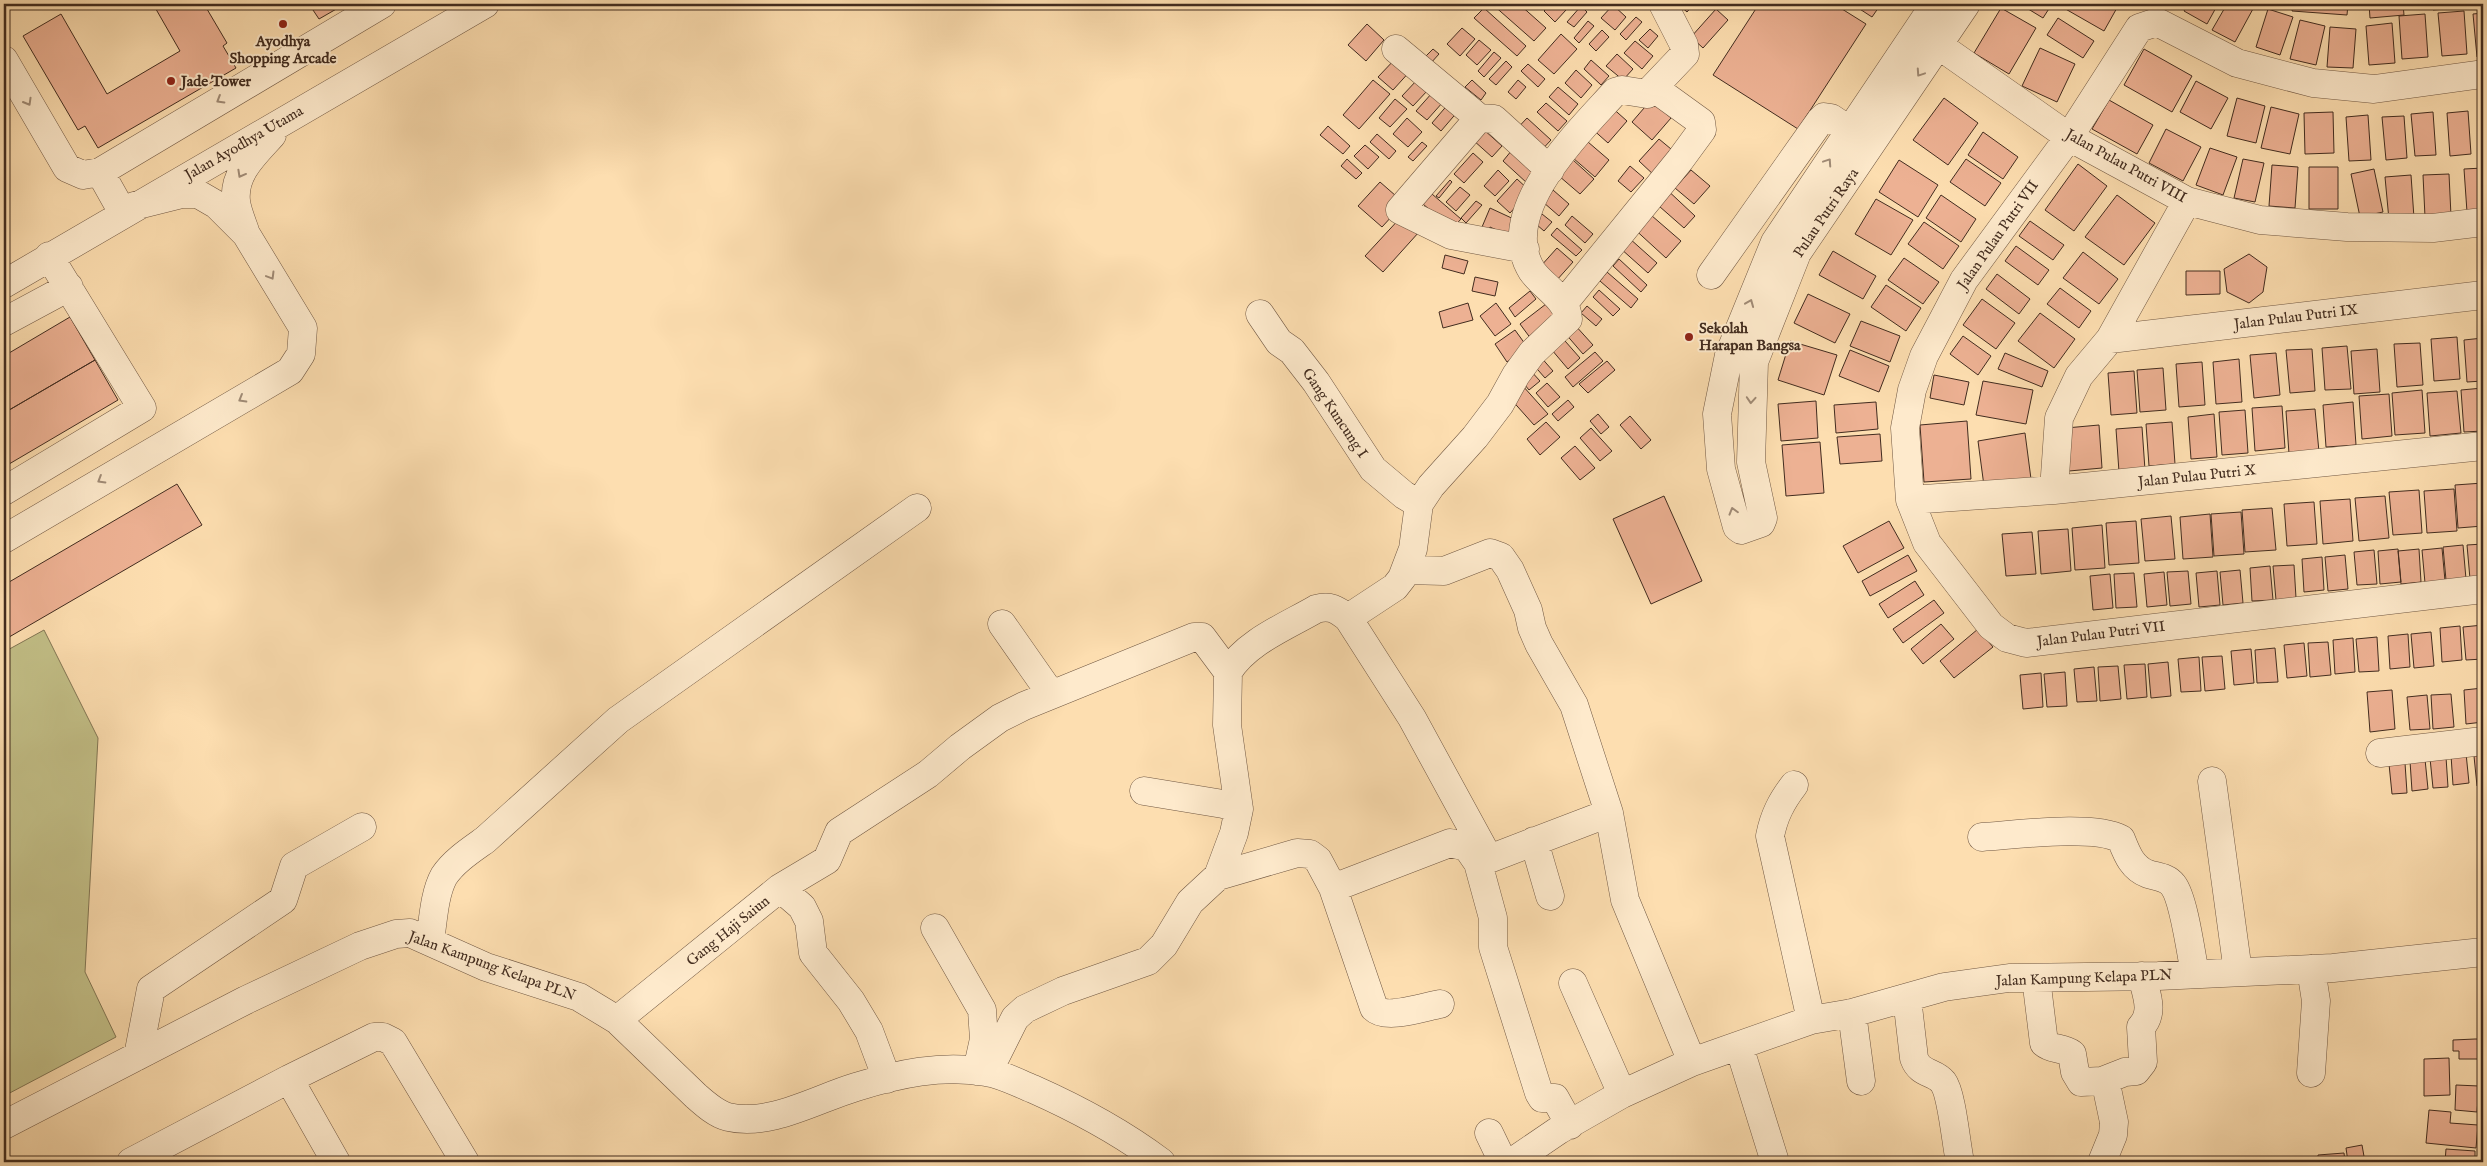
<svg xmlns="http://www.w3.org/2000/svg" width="2487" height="1166" font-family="'IM FELL English',serif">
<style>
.green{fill:#c3c088;stroke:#827654}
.building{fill:#edb193;stroke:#422c1f}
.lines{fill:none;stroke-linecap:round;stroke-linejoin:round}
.minor-casing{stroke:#715843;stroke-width:29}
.minor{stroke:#feeacc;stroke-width:28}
.oneway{stroke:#a08b76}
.poi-dot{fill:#8f2418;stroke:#feeacc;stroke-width:2}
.labels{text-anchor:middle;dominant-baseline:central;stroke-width:4;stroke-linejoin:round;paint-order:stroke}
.poi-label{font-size:15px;font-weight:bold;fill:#422c1f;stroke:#feeacc;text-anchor:start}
.street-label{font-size:15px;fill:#422c1f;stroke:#feeacc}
</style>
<rect width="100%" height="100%" fill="#fddeb0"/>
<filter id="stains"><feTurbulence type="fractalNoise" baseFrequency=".004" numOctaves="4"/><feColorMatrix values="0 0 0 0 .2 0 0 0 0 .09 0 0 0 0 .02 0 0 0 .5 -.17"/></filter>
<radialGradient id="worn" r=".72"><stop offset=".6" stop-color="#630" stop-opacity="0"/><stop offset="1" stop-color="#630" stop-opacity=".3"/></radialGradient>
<!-- green -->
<path class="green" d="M44 630 98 738 85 972 116 1037 4 1096V652Z"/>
<!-- building -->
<path class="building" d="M153 4H204L227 43 223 46 236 68 98 148 85 126 78 130 23 36 61 14 107 94 180 51Z
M309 4H345L319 19Z
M1492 4H1519L1546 28 1534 41Z
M1551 4H1558L1566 10 1555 22 1544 11Z
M1678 4H1694L1687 12Z
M1759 4H1834L1866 24 1798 129 1713 75Z
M1852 4H1881L1872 17Z
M2020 4H2052L2043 18Z
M2064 4H2114L2118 6 2104 31 2062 7Z
M2188 4H2218L2207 24 2184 11Z
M2227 4H2248L2254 7 2235 42 2212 30Z
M2293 4H2348L2347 15 2292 11Z
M2369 4H2403L2404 15 2370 18Z
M2433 4H2459V8L2433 10Z
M1613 5 1626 17 1615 30 1601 18Z
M1581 6 1587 12 1574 27 1567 22Z
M1484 8 1526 46 1517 56 1474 18Z
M2001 8 2036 28 2009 74 1974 53Z
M1716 9 1728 20 1703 48 1691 37Z
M2268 9 2293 17 2280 55 2256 47Z
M2464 11 2467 54 2442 56 2438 13Z
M2483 13V56L2477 57 2473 14Z
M2425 14 2428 57 2402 59 2399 16Z
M1636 17 1642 22 1626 40 1620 34Z
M2058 18 2094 41 2083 58 2047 35Z
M2300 20 2325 26 2316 65 2290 59Z
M1588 21 1594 26 1579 43 1574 38Z
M2392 23 2395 63 2369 65 2366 26Z
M1367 24 1384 40 1366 61 1348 45Z
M2330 27 2356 29 2353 68 2327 67Z
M1462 28 1475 39 1460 56 1447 44Z
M1650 29 1658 36 1648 48 1639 40Z
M1602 30 1609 37 1596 51 1589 44Z
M1561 34 1577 49 1554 74 1538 60Z
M1479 40 1491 50 1477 65 1466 55Z
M1635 41 1653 56 1642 69 1624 53Z
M2040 48 2075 64 2057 102 2022 86Z
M1433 49 1439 54 1430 64 1424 58Z
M2144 49 2192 76 2172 112 2124 85Z
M1494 52 1501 58 1484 77 1478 71Z
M1617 54 1633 69 1623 80 1606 66Z
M1397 57 1412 69 1393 90 1378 77Z
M1591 60 1609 76 1601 85 1584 69Z
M1506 61 1512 67 1496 85 1489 79Z
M1528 64 1545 79 1538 87 1521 71Z
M1576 70 1592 85 1581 98 1565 83Z
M1373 80 1390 94 1359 129 1343 115Z
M1417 80 1428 90 1413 106 1402 96Z
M1472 80 1486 93 1481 100 1465 87Z
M1518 80 1526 87 1516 99 1508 92Z
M2196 81 2228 98 2211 129 2180 112Z
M1558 87 1578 104 1569 115 1549 97Z
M1432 93 1443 102 1427 120 1416 111Z
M1944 98 1978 123 1948 165 1913 140Z
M2237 98 2265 106 2256 143 2227 136Z
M1395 99 1407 109 1390 127 1379 118Z
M1651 100 1671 118 1652 140 1632 122Z
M2109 100 2153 125 2137 154 2092 129Z
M1450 102 1459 110 1441 131 1432 123Z
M1546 103 1567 121 1558 131 1537 112Z
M1609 105 1627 121 1608 143 1590 127Z
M2480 106H2483V143Z
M2271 107 2299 114 2290 154 2261 148Z
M2468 111 2471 154 2450 156 2447 113Z
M2333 112 2334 153 2305 154 2304 113Z
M2433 112 2436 155 2415 156 2411 114Z
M2368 115 2371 160 2349 161 2346 117Z
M2404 116 2407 158 2386 160 2382 117Z
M1407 118 1422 132 1408 147 1393 134Z
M1527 118 1551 140 1537 155 1512 134Z
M1328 126 1350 146 1343 154 1320 135Z
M1483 129 1502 146 1492 157 1473 140Z
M2166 129 2201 147 2183 181 2149 163Z
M1983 132 2018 157 2003 179 1968 155Z
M1377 134 1396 151 1389 159 1370 142Z
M1659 139 1677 154 1656 177 1639 161Z
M1422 142 1427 146 1413 161 1408 157Z
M1588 142 1609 160 1595 177 1573 158Z
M1365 145 1379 157 1368 169 1354 156Z
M2210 148 2237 157 2223 195 2196 185Z
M1512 150 1537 172 1527 183 1503 161Z
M1473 153 1483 162 1464 183 1454 174Z
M1347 159 1362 173 1356 179 1341 166Z
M1966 159 2001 183 1985 206 1950 182Z
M2243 159 2264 163 2255 202 2234 198Z
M1573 160 1594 179 1580 194 1559 176Z
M1899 160 1938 185 1918 217 1879 192Z
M2078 164 2107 186 2074 231 2045 210Z
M2272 165 2298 167 2295 208 2269 206Z
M1630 166 1644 178 1631 192 1618 181Z
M2309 167H2338V209H2309Z
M2483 168V210L2467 212 2464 169Z
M2374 169 2383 212 2360 217 2351 174Z
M1498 170 1509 181 1495 196 1484 186Z
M1691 170 1710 186 1694 204 1675 188Z
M2449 174 2451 216 2425 217 2423 175Z
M2411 175 2414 218 2389 220 2385 177Z
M1517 179 1530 191 1510 213 1497 201Z
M1450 180 1452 182 1439 198 1436 196Z
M1380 182 1404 203 1382 227 1358 206Z
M1663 186 1695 216 1684 228 1651 199Z
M1460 187 1470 195 1456 211 1446 202Z
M1553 190 1569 204 1559 216 1543 202Z
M1432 194 1461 219 1452 229 1423 204Z
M1941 195 1976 219 1961 242 1926 218Z
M2117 195 2155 223 2124 265 2085 237Z
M1876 199 1913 220 1891 255 1855 234Z
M1476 201 1482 205 1466 223 1461 218Z
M1490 208 1518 221 1511 237 1490 227 1489 230 1482 227Z
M1644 209 1681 241 1666 258 1630 225Z
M1537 210 1552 222 1544 231 1529 218Z
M1402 216 1419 232 1383 272 1365 256Z
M1572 216 1593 234 1585 243 1565 225Z
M2030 221 2064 245 2053 260 2019 236Z
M1924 222 1959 246 1943 269 1908 244Z
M1557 228 1582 250 1576 256 1551 235Z
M1629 238 1657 263 1648 273 1620 248Z
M2016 246 2049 270 2038 285 2005 261Z
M1557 248 1573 262 1556 281 1540 267Z
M1833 251 1876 276 1863 299 1819 275Z
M2083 252 2118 279 2099 304 2063 278Z
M2249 254 2267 267 2263 292 2249 303 2227 292 2224 269Z
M1445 255 1468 261 1464 274 1442 268Z
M1904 258 1939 282 1923 304 1888 280Z
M1619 259 1647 285 1641 292 1613 266Z
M2186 271H2220V294L2186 295Z
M1607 272 1638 299 1631 308 1600 281Z
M1997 274 2030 299 2019 314 1986 289Z
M1475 277 1498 282 1495 296 1472 291Z
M1886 285 1921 308 1906 331 1871 307Z
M2060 288 2091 311 2079 328 2047 304Z
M1599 290 1620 309 1613 316 1593 297Z
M1530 291 1536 299 1515 317 1509 308Z
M1808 294 1850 314 1835 343 1794 323Z
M1982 299 2015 323 1996 349 1963 325Z
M1468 303 1473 320 1443 328 1439 312Z
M1496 303 1511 324 1495 336 1480 316Z
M1546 304 1561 323 1534 343 1520 324Z
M1587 306 1602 319 1596 326 1581 313Z
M2040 313 2075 339 2054 368 2018 341Z
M70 317 95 360 4 413V356Z
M1861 321 1900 336 1890 362 1850 346Z
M1574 324 1593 345 1583 354 1564 332Z
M1515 330 1528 348 1507 362 1495 344Z
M1558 333 1580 358 1568 369 1546 343Z
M1963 336 1991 356 1978 375 1950 354Z
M2457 337 2460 379 2434 381 2431 339Z
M2483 338V381L2467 382 2464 340Z
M1790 341 1837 355 1824 395 1778 380Z
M2420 343 2423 385 2397 387 2394 344Z
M2347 346 2351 389 2325 390 2322 348Z
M2312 349 2315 391 2290 393 2286 350Z
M2377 349 2380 392 2354 394 2351 351Z
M1850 350 1889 366 1879 392 1839 376Z
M1595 352 1603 361 1573 387 1565 377Z
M2005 353 2048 371 2042 387 1998 369Z
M2276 353 2280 395 2254 398 2250 355Z
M1539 355 1553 371 1545 378 1531 362Z
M2239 359 2242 402 2216 404 2213 362Z
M95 360 118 400 4 467V413Z
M1607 361 1615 370 1588 393 1579 384Z
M2202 362 2205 405 2179 407 2176 364Z
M2163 368 2166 410 2140 412 2137 370Z
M1530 370 1540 381 1529 390 1520 379Z
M2134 371 2137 413 2111 415 2108 373Z
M1934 375 1969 382 1964 405 1930 398Z
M1983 381 2033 390 2026 424 1976 415Z
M1547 383 1560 397 1548 407 1536 393Z
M1522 385 1548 414 1534 425 1509 397Z
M2483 388V431L2464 432 2461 390Z
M2422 390 2425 433 2395 435 2392 393Z
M2457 391 2461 433 2430 436 2427 393Z
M2389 394 2392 436 2362 439 2359 396Z
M1568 400 1574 407 1558 421 1552 414Z
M1816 401 1818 438 1781 441 1778 404Z
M1876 402 1878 429 1836 433 1834 405Z
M2353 402 2356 445 2326 447 2323 405Z
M2282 406 2285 448 2255 451 2252 408Z
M2315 409 2319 452 2289 454 2286 411Z
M2245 410 2248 453 2222 455 2219 412Z
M1598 414 1609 427 1601 434 1590 421Z
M2214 414 2217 457 2191 459 2188 417Z
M1630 416 1651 440 1641 449 1620 425Z
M1967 421 1971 479 1924 482 1920 425Z
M1546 422 1560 437 1540 455 1527 439Z
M2172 422 2175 464 2149 466 2146 424Z
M2099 425 2102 468 2069 471 2066 428Z
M2142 427 2145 470 2119 472 2116 429Z
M1591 428 1612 451 1600 461 1580 438Z
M2025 433 2031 479 1984 486 1978 441Z
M1880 434 1882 461 1840 464 1837 437Z
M1820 442 1824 493 1786 496 1782 445Z
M1575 446 1595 468 1580 480 1561 458Z
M2483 483V526L2458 528 2455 485Z
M177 484 202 525 4 640V585Z
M2454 489 2457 531 2427 533 2424 491Z
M2419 490 2422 533 2393 535 2389 492Z
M1664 496 1702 581 1651 604 1613 519Z
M2385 496 2389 538 2359 541 2355 498Z
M2350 499 2353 541 2323 544 2320 501Z
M2314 502 2317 544 2287 546 2284 504Z
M2272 508 2276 550 2245 552 2242 510Z
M2241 512 2244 554 2214 556 2211 514Z
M2210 514 2213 557 2183 559 2180 517Z
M2171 516 2175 559 2145 561 2141 519Z
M1889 521 1904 548 1858 573 1843 546Z
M2136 521 2139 563 2109 565 2106 523Z
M2102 525 2105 568 2075 570 2072 528Z
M2068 529 2071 571 2041 574 2038 531Z
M2032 532 2036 574 2006 576 2002 534Z
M2483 544V578L2470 579 2467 545Z
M2463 545 2466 579 2446 580 2443 547Z
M2442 548 2445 581 2425 583 2422 550Z
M2398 549 2401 582 2380 584 2378 551Z
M2419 549 2421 582 2401 584 2398 551Z
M2374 550 2377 584 2357 585 2354 552Z
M1908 555 1917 571 1870 596 1862 581Z
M2345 555 2348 589 2328 591 2325 557Z
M2322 557 2324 590 2304 592 2302 559Z
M2294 565 2296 598 2276 600 2273 566Z
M2270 566 2273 600 2252 601 2250 568Z
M2240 570 2243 603 2223 605 2220 572Z
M2188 571 2191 604 2170 606 2167 572Z
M2217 571 2220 605 2199 607 2196 573Z
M2164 572 2167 605 2147 607 2144 574Z
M2134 573 2137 607 2116 608 2114 574Z
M2110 574 2113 608 2093 610 2090 576Z
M1915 581 1924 595 1888 618 1879 604Z
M1934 600 1944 613 1903 643 1893 629Z
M1941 624 1954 639 1923 664 1911 649Z
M2483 625V659L2466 660 2463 627Z
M2460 626 2462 660 2442 662 2440 628Z
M1978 629 1993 647 1954 678 1940 661Z
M2431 632 2434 666 2414 668 2411 634Z
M2408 634 2410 667 2390 669 2388 636Z
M2377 637 2379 671 2359 672 2356 639Z
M2353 638 2355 672 2335 674 2333 640Z
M2328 642 2331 675 2310 677 2308 643Z
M2304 643 2307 676 2287 678 2284 645Z
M2275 648 2278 682 2257 683 2255 650Z
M2251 649 2254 683 2234 685 2231 651Z
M2222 656 2225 689 2205 691 2202 657Z
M2199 657 2201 691 2181 692 2178 659Z
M2168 662 2171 696 2151 698 2148 664Z
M2145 664 2147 697 2127 699 2124 665Z
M2118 666 2121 699 2100 701 2098 667Z
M2094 667 2097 701 2077 702 2074 669Z
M2065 672 2067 706 2047 707 2044 674Z
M2041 673 2043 707 2023 709 2020 675Z
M2483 688V722L2466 724 2464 690Z
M2392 690 2395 729 2370 732 2367 692Z
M2451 694 2454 727 2433 729 2431 695Z
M2427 695 2430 729 2410 730 2407 697Z
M2466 753 2469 783 2453 785 2451 755Z
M2483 755V785L2477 786 2474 756Z
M2446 757 2448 787 2433 788 2430 758Z
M2425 759 2428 789 2412 791 2410 761Z
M2405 763 2407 793 2392 794 2389 764Z
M2475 1039H2483V1059H2459V1051H2453V1040Z
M2449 1058 2450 1095 2424 1096V1059Z
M2456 1085 2479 1086 2477 1112 2455 1110Z
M2429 1110 2451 1112 2450 1123 2478 1125 2476 1148 2426 1143Z
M2362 1145 2365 1162H2348L2346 1148Z
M2446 1149 2475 1151V1162H2445Z
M2344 1153 2345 1162H2318V1155Z"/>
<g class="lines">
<defs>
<path id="minor" d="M1935 4 1775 242 1729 355 1717 414 1721 469 1737 527 1741 530 1761 523 1763 518 1751 462 1754 362 1797 253 1966 4
M1924 35 2069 137 2187 201 2260 220 2347 227 2433 228 2483 222
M1396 49 1479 118 1494 119 1550 170
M4 60 67 168 83 175 100 172 382 4
M2483 74 2374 89 2313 83 2237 63 2157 22 2139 28 2069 137 1964 280 1924 356 1912 390 1905 428 1910 500 1927 543 1991 626 2007 638 2026 643 2483 589
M1479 118 1400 210 1451 235 1525 249
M100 172 123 213
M245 231C242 222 237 211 236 201 233 173 255 154 272 135
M1711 275 1820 121 1824 117 1831 118 1849 130
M4 284 485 4
M1563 304 1680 160 1702 130 1701 122 1654 88
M1260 314 1279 342 1292 351 1316 382 1373 469 1404 495 1419 504
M4 322 69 287
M2110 339 2483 295
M2054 490 2059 418 2079 376 2110 339 2187 201
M4 491 142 408 49 256
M1910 500 2054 490 2483 446
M4 539 290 371 301 354 303 328 246 234 217 205 198 194H182L134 206
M1406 570 1444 571 1490 553 1501 557 1510 570 1528 610 1532 628 1539 644 1574 705 1609 813 1625 900 1692 1062
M1348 618 1395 587 1402 578 1413 549 1419 504 1431 486 1475 437 1500 404 1516 375 1532 353 1568 319C1568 299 1542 286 1532 271 1495 212 1579 132 1615 92L1622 90 1647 94 1685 54 1684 45 1663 4
M1002 624 1051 694
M2380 753 2483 741
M2212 781 2238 972
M1794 785C1781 802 1774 816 1770 836L1811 1020
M1144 791 1223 804 1239 809
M1982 837C2015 835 2093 824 2121 839 2127 854 2132 868 2148 874 2157 877 2167 877 2173 885 2184 899 2191 954 2195 974
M1534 841 1550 896
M1218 876 1297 853 1310 854 1318 860 1333 888 1374 1008C1386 1020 1424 1007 1440 1004
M780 888 827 860 839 832 928 774 960 747 1000 718 1024 706 1194 637H1202L1228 672
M1333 888 1450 843 1467 847 1478 863 1493 918V947L1539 1093 1542 1098H1555L1570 1125
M935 928 982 1010 984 1039 977 1071
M430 941C433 922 434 894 444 876 454 861 471 850 485 840L618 720 917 508
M2036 978 2044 1043C2052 1050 2062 1047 2072 1054L2075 1072 2081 1082 2102 1081 2106 1084 2114 1122 2113 1135 2102 1162
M1573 983 1622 1094
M1907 998 1914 1058C1920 1075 1934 1071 1943 1082 1952 1094 1956 1144 1960 1162
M1852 1013 1861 1081
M617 1020 780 888 802 907 809 921 813 953 851 1001 869 1031 887 1079
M1739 1046 1775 1162
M138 1056 151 989 283 900 294 866 362 827
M988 1072 1015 1018 1025 1009 1063 991 1148 961 1164 945 1190 902 1218 876 1234 833 1239 809 1227 725 1228 672C1246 642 1287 626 1316 609 1330 605 1336 609 1348 618L1412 718 1489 859 1609 813
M2311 1073 2316 1001 2311 969
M289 1079 336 1162
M2102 1081 2125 1072 2136 1071 2143 1062 2141 1027C2155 1012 2146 994 2142 976
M4 1125 246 1000 360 946 396 934 410 933 486 967 579 997 617 1020 696 1096C705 1104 716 1114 728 1117 770 1127 816 1099 856 1087 898 1074 942 1064 986 1072 1002 1074 1018 1083 1033 1089 1078 1109 1121 1132 1161 1162
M1489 1133 1503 1162
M131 1162 289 1079 374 1037H383L393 1042 465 1162
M1512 1162 1559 1130 1622 1094 1692 1062 1811 1020 1852 1013 1944 987 2009 978 2158 976 2333 968 2483 952"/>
</defs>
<!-- minor casing -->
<use href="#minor" class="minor-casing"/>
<!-- minor -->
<use href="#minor" class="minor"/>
</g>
<!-- one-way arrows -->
<defs><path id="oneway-chevron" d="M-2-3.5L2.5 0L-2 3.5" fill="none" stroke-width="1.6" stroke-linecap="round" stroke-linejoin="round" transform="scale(1.25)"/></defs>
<g class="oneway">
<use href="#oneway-chevron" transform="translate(1920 73) rotate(124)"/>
<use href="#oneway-chevron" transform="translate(220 100) rotate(149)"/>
<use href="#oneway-chevron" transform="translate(28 102) rotate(60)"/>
<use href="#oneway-chevron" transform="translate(1828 162) rotate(-56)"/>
<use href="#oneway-chevron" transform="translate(241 174) rotate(119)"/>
<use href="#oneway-chevron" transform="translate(271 276) rotate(59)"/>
<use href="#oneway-chevron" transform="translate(1750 303) rotate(-68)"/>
<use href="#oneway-chevron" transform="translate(242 399) rotate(150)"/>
<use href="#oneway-chevron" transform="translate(1751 400) rotate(94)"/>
<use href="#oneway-chevron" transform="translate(101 480) rotate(149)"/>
<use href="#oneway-chevron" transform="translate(1733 511) rotate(-106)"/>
</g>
<!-- markers -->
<g class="poi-dot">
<circle cx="283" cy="24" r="5"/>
<circle cx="171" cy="81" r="5"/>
<circle cx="1689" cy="337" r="5"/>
</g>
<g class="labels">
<!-- poi labels -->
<g class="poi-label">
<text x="283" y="41" text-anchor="middle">Ayodhya<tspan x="283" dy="17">Shopping Arcade</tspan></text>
<text x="181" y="81">Jade Tower</text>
<text x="1699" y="328">Sekolah<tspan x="1699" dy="17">Harapan Bangsa</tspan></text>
</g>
<!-- street labels -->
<g class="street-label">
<text transform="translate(244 143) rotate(-30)">Jalan Ayodhya Utama</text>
<text transform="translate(2126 166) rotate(29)">Jalan Pulau Putri VIII</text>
<text transform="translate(1826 213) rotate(-56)">Pulau Putri Raya</text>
<text transform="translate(1998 235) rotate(-55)">Jalan Pulau Putri VII</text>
<text transform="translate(2296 317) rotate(-7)">Jalan Pulau Putri IX</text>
<text transform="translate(1335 413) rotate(56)">Gang Kuncung I</text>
<text transform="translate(2197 476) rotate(-6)">Jalan Pulau Putri X</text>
<text transform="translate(2101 634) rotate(-7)">Jalan Pulau Putri VII</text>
<text transform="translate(728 931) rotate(-39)">Gang Haji Saiun</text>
<text transform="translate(492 966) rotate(20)">Jalan Kampung Kelapa PLN</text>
<text transform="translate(2084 978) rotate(-2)">Jalan Kampung Kelapa PLN</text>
</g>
</g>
<!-- margin -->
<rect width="2487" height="1166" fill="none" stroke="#fddeb0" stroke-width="20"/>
<rect x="5" y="5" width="2477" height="1156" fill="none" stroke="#422c1f" stroke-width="2.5"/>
<rect x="10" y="10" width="2467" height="1146" fill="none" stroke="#422c1f"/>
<rect width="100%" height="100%" filter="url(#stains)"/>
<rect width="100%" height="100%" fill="url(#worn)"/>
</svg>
